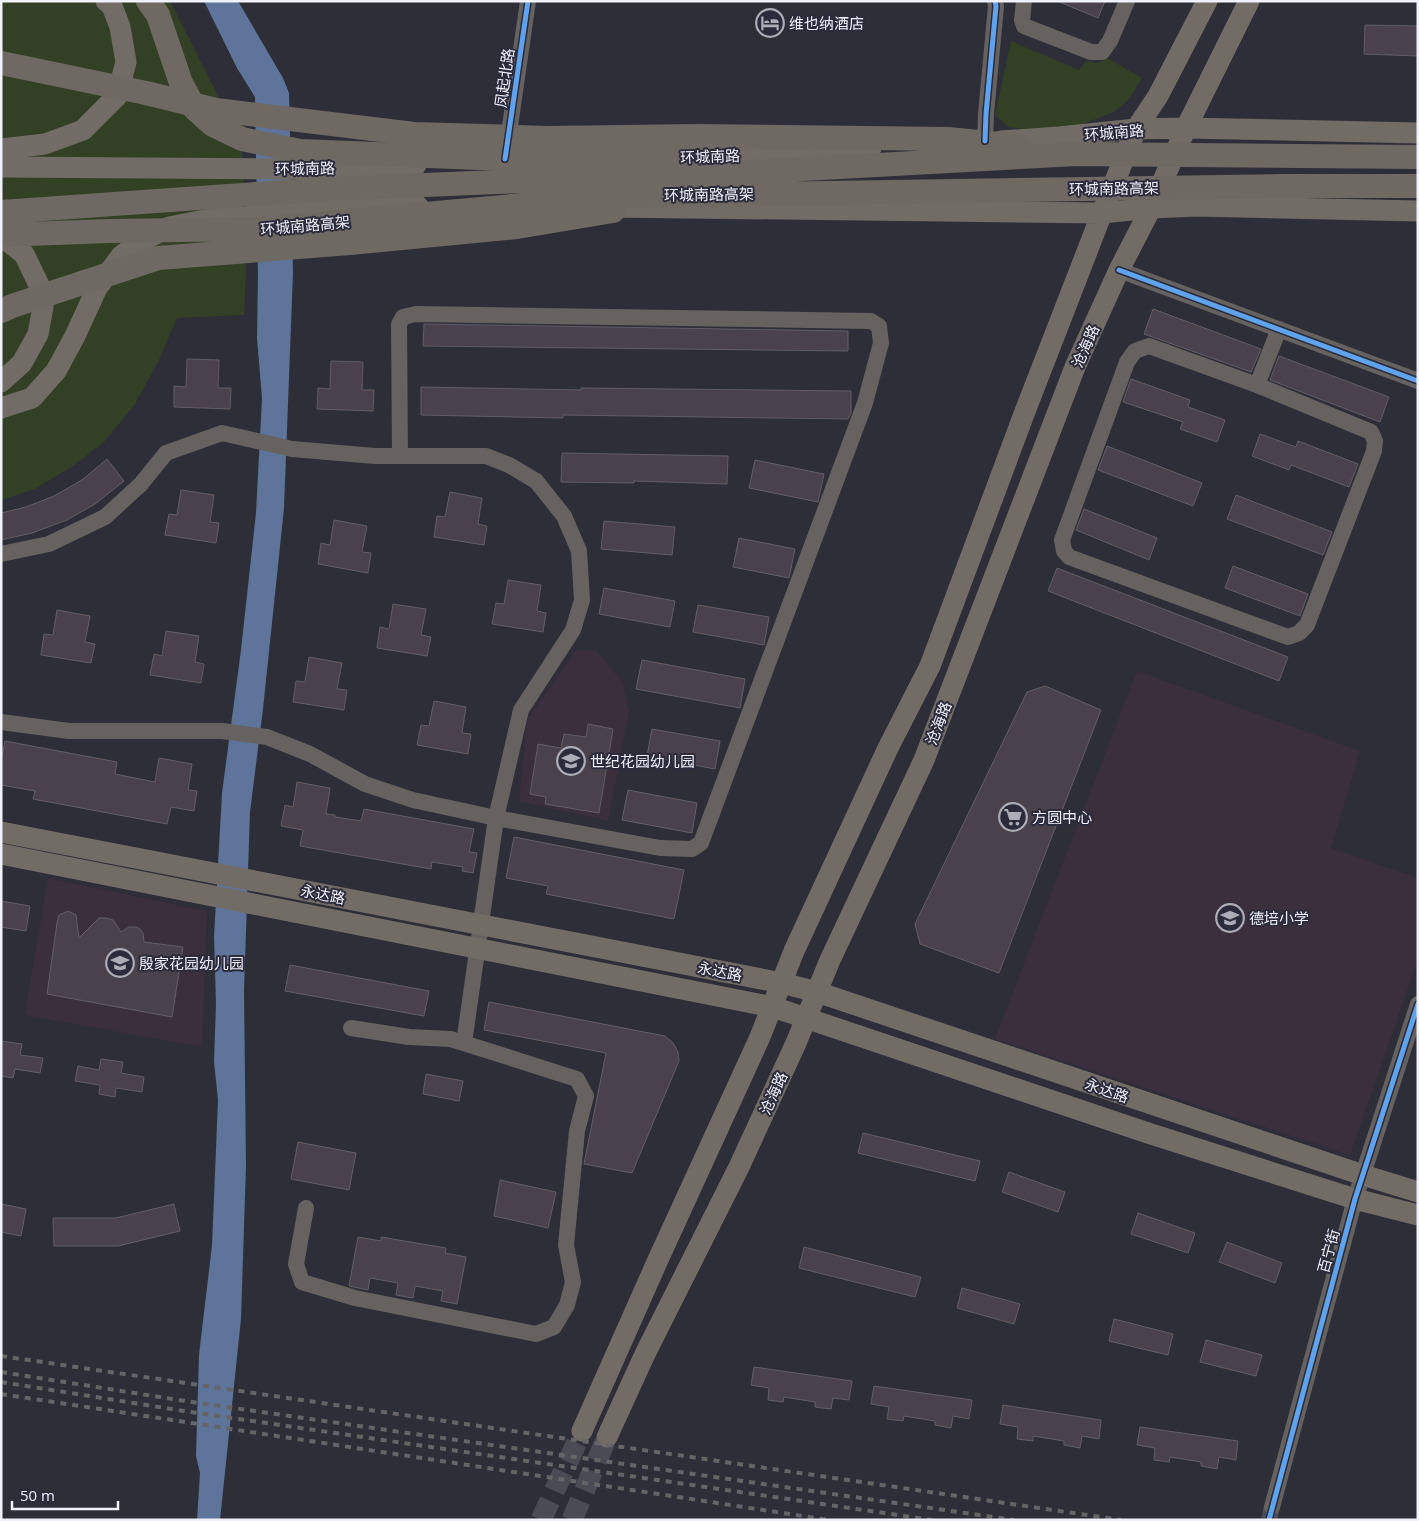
<svg xmlns="http://www.w3.org/2000/svg" width="1419" height="1521" font-family="'Open Sans','Noto Sans SC',sans-serif">
<style>
.education{fill:#3a2f3c}
.green{fill:#344025}
.water{fill:#5e749b}
.building{fill:#49424d;stroke:#615e65}
.lines{fill:none;stroke-linecap:round;stroke-linejoin:round}
.minor-tunnel{stroke:#4b4b55;stroke-width:16;stroke-dasharray:16 8;stroke-linecap:butt}
.major-tunnel{stroke:#4b4b55;stroke-width:21;stroke-dasharray:21 11;stroke-linecap:butt}
.minor{stroke:#65625f;stroke-width:16}
.major{stroke:#726c66;stroke-width:21}
.highway{stroke:#6f6964;stroke-width:24}
.rail{stroke:#656467;stroke-width:4;stroke-dasharray:6 6;stroke-linecap:butt}
.highway-bridge{stroke:#6f6964;stroke-width:24}
.cycleway-casing{stroke:#2b2b3b;stroke-width:8}
.cycleway{stroke:#60a3ed;stroke-width:5}
.labels{text-anchor:middle;dominant-baseline:central;stroke-width:4;stroke-linejoin:round;paint-order:stroke}
.poi-label{font-size:15px;fill:#f0f1fb;stroke:#2b2b3b;text-anchor:start}
.street-label{font-size:15px;fill:#f0f1fb;stroke:#2b2b3b}
</style>
<rect width="100%" height="100%" fill="#2e2e38"/>
<!-- education -->
<path class="education" d="M575 651H597L623 683 629 711 608 821 519 801 527 721Z
M1137 671 1360 751 1331 848 1418 878V959L1350 1155 995 1039Z
M48 878 207 911 202 1047 25 1015Z"/>
<!-- green -->
<path class="green" d="M1 1H170L219 98 248 115 242 149 247 249 244 315 177 318 158 362 135 404 104 442 74 465 35 489 1 500Z
M1011 41 1079 70 1086 61 1098 63 1107 58 1142 78 1129 99 1114 112 1075 127 1024 129 1008 127 995 115Z"/>
<!-- water -->
<path class="water" d="M204 1H238L283 78 289 93 293 273 284 508 263 709 250 812 244 991 246 1165 241 1319 220 1520H197L200 1473 196 1456 199 1355 212 1245 218 1100 214 1062 216 1003 214 937 222 793 241 650 256 513 262 398 257 338 258 275 255 97 237 68Z"/>
<!-- building -->
<path class="building" d="M1057 1H1105L1098 18Z
M1365 25 1418 26V56L1364 54Z
M1153 309 1261 349 1251 372 1144 334Z
M424 324 848 331V351L423 346Z
M1279 356 1389 397 1380 422 1270 380Z
M187 359 219 360 218 388H231L230 409 174 407V386L186 387Z
M331 361 363 362 362 390H374L373 411 317 409 318 388 330 389Z
M1131 379 1190 400 1188 407 1225 420 1217 442 1180 429 1183 422 1123 402Z
M421 387 581 390V388L851 391V413L848 419 563 415V418L421 415Z
M1260 434 1296 447 1298 441 1358 464 1349 487 1291 465 1289 470 1252 456Z
M1107 446 1202 483 1193 506 1098 470Z
M562 453 728 456 727 484 634 481V483L561 482Z
M107 459 124 481 95 504 67 520 32 533 1 540V513L26 507 54 496 82 480Z
M755 460 824 474 818 502 749 488Z
M181 490 214 495 210 522 219 523 216 543 165 535 169 514 177 515Z
M450 492 482 498 478 524 487 526 484 545 434 537 437 516 445 517Z
M1236 495 1332 532 1323 555 1227 519Z
M1084 509 1157 538 1149 560 1076 530Z
M334 520 367 526 362 552 371 553 368 573 318 564 321 543 330 545Z
M604 521 675 527 672 555 601 549Z
M739 538 795 549 789 578 733 567Z
M1233 566 1308 594 1300 616 1225 588Z
M1057 568 1288 657 1279 681 1048 591Z
M508 580 541 585 537 611 546 613 543 632 492 624 496 603 504 604Z
M604 588 675 601 670 627 599 614Z
M393 604 426 609 421 635 431 637 427 656 377 648 380 627 389 629Z
M698 605 769 617 764 645 693 632Z
M57 610 90 616 85 642 95 644 91 663 41 655 44 634 53 635Z
M166 631 199 636 195 662 204 664 201 683 150 675 154 654 162 656Z
M309 657 342 663 337 689 347 690 344 710 293 702 296 681 305 682Z
M642 660 745 679 740 708 636 689Z
M1045 686 1101 710 999 973 920 944 915 924 1027 692Z
M434 701 466 707 462 733 471 734 468 754 417 745 421 725 429 726Z
M588 724 613 729 599 813 545 804 546 797 530 794 538 744 561 748 564 734 586 737Z
M652 729 720 741 715 769 647 756Z
M5 741 117 762 115 774 155 782 159 758 192 764 188 790 197 791 194 811 171 807 167 824 33 799 35 791 1 785V761Z
M297 782 330 788 326 814 335 815V817L361 821 364 809 474 829 469 852 477 853 473 873 462 871 463 867 432 862 431 869 300 846 303 830 281 826 285 805 293 807Z
M628 790 697 803 692 833 622 820Z
M514 837 684 870 674 919 546 894 548 886 506 878Z
M1 901 30 906 26 931 1 927Z
M68 911 76 915 79 938 99 918H106L113 920 121 932 129 927H136L140 929 143 933 144 942 183 947 172 1017 47 994 57 923 59 915Z
M290 965 429 991 424 1016 285 991Z
M489 1002 665 1036 673 1043 678 1052 679 1061 632 1173 584 1164 606 1053 484 1030Z
M1 1041 22 1044 20 1055 43 1058 40 1073 15 1069 13 1078 1 1076Z
M101 1059 123 1062 121 1073 144 1077 142 1092 116 1088 115 1097 99 1094 100 1085 75 1081 78 1066 99 1070Z
M426 1074 463 1081 459 1101 423 1094Z
M863 1133 980 1161 975 1181 858 1153Z
M298 1142 356 1153 349 1190 291 1179Z
M1009 1172 1065 1192 1058 1212 1002 1192Z
M500 1180 556 1192 548 1228 494 1216Z
M1 1204 26 1209 21 1236 1 1232Z
M174 1204 180 1231 118 1246H54L53 1218H116Z
M1138 1213 1195 1233 1188 1253 1131 1234Z
M358 1237 381 1241V1237L446 1248 445 1253 466 1257 457 1304 441 1301 443 1291 415 1286 413 1298 396 1295 398 1283 370 1278 368 1290 349 1286Z
M1227 1242 1282 1263 1275 1283 1219 1262Z
M804 1247 921 1277 915 1297 799 1268Z
M962 1288 1020 1304 1014 1324 957 1308Z
M1114 1319 1173 1334 1168 1355 1109 1341Z
M1206 1340 1262 1355 1256 1376 1200 1362Z
M754 1367 852 1381 849 1400 833 1398 831 1409 815 1407V1402L784 1397 783 1402 768 1400 769 1388 751 1385Z
M874 1386 972 1400 969 1419 953 1416 951 1428 935 1425V1421L904 1416 903 1421 887 1419 889 1407 871 1404Z
M1003 1405 1101 1420 1099 1439 1082 1436 1080 1448 1064 1445V1441L1033 1436V1441L1017 1439 1018 1427 1000 1424Z
M1140 1427 1238 1441 1236 1460 1219 1457 1217 1469 1201 1466V1462L1170 1457 1169 1462 1154 1460 1155 1448 1137 1445Z"/>
<g class="lines">
<!-- minor-tunnel -->
<path class="minor-tunnel" d="M1269 1520 1272 1507"/>
<!-- major-tunnel -->
<path class="major-tunnel" d="M541 1520 582 1431
M572 1520 607 1437"/>
<!-- minor -->
<path class="minor" d="M1024 1 1022 20 1024 26 1091 52H1102L1110 41 1127 1
M985 141 986 114 996 6 995 1
M507 147 528 1
M1119 270 1418 381
M1149 346 1257 385 1371 432 1375 441 1374 451 1307 625 1299 633 1288 637 1069 557 1064 551 1062 540 1127 362 1135 351Z
M1257 385 1279 329
M1 554 49 544 105 517 141 484 166 453 222 433 292 449 375 456H486L509 465 536 481 564 516 579 551 582 600 573 630 521 710 496 818 464 1043
M1 722 69 731H222L267 737 310 754 365 784 413 800 496 818 660 848 692 849 701 843 865 403 881 343 879 326 871 321 416 314 403 317 399 324 400 456
M306 1208 296 1264 302 1282 355 1298 536 1334 554 1327 567 1305 573 1282 566 1245 577 1131 586 1096 577 1079 451 1039 409 1037 351 1028
M1272 1507 1355 1199 1418 1004"/>
<!-- major -->
<path class="major" d="M1001 141 1059 137 1136 129 1186 128 1418 133
M1 149 45 144 83 130 117 96 126 62 120 27 112 6 106 1
M694 157 871 148
M1 167 302 169 416 165
M256 203 418 206
M609 207 1102 213 1151 208 1196 206 1418 211
M1 236 24 254 39 285 43 307 38 334 22 363 1 382
M1 408 32 398 56 371 75 336 97 288 121 256 140 242 169 227 215 218 280 217
M1 832 782 983 817 992 1363 1175 1418 1192
M1 854 773 1007 1148 1133 1355 1199 1418 1215
M582 1431 657 1262 760 1037 794 951 888 748 930 666 1024 414 1102 213 1136 129 1158 96 1207 1
M607 1437 645 1354 739 1167 796 1043 830 960 924 760 1075 367 1119 270 1151 208 1186 128 1249 1"/>
<!-- highway -->
<path class="highway" d="M148 1 158 15 181 83 195 109 213 125 242 139 300 151 505 159 711 157"/>
<!-- rail -->
<path class="rail" d="M1 1356 1121 1520
M1 1372 185 1401 1014 1520
M1 1382 184 1411 932 1520
M1 1394 829 1520"/>
<!-- highway-bridge -->
<path class="highway-bridge" d="M1 63 146 93 216 110 414 134 548 138 698 136 948 139 1019 146
M1 212 326 189 767 171 1076 154 1418 157
M1 235 109 231 261 229 622 196 1282 186H1418
M1 311 12 306 158 258 350 243 517 227 613 211"/>
<defs>
<path id="cycleway" d="M985 141 986 114 996 6 995 1
M505 159 528 1
M1119 270 1418 381
M1269 1520 1355 1199 1418 1004"/>
</defs>
<!-- cycleway casing -->
<use href="#cycleway" class="cycleway-casing"/>
<!-- cycleway -->
<use href="#cycleway" class="cycleway"/>
</g>
<!-- icons -->
<defs>
<symbol id="hotel-ring" viewBox="-11 -11 22 22"><circle r="9.5" fill="#2b2b3b" stroke="#acadb7" stroke-width="1.5"/><path d="M-6-4.5h1.5V1H6V5H4.5V3h-9V5H-6ZM-4 0a1.8 1.8 0 1 1 3.6 0ZM.5 0V-2.5h3Q6-2.5 6 0Z" fill="#acadb7"/></symbol>
<symbol id="school-ring" viewBox="-11 -11 22 22"><circle r="9.5" fill="#2b2b3b" stroke="#acadb7" stroke-width="1.5"/><path d="M0-5L7-2L0 1L-7-2ZM-4 1L0 2.5L4 1V4Q0 6-4 4Z" fill="#acadb7"/></symbol>
<symbol id="supermarket-ring" viewBox="-11 -11 22 22"><circle r="9.5" fill="#2b2b3b" stroke="#acadb7" stroke-width="1.5"/><path d="M-6-5.5h2.5l.6 2H6L4.5 2H-2.5L-4.4-4H-6ZM-1.5 3.2a1.3 1.3 0 1 0 .1 0ZM3 3.2a1.3 1.3 0 1 0 .1 0Z" fill="#acadb7"/></symbol>
</defs>
<g fill-rule="evenodd">
<use href="#hotel-ring" x="754" y="7" width="32" height="32"/>
<use href="#school-ring" x="555" y="745" width="32" height="32"/>
<use href="#supermarket-ring" x="997" y="801" width="32" height="32"/>
<use href="#school-ring" x="1214" y="902" width="32" height="32"/>
<use href="#school-ring" x="104" y="947" width="32" height="32"/>
</g>
<g class="labels">
<!-- poi labels -->
<g class="poi-label">
<text x="789" y="23">维也纳酒店</text>
<text x="590" y="761">世纪花园幼儿园</text>
<text x="1032" y="817">方圆中心</text>
<text x="1249" y="918">德培小学</text>
<text x="139" y="963">殷家花园幼儿园</text>
</g>
<!-- street labels -->
<g class="street-label">
<text transform="translate(504 78) rotate(-82)">凤起北路</text>
<text transform="translate(1114 132) rotate(-5)">环城南路</text>
<text transform="translate(710 156) rotate(-2)">环城南路</text>
<text transform="translate(305 168) rotate(-1)">环城南路</text>
<text transform="translate(1114 188) rotate(-1)">环城南路高架</text>
<text transform="translate(709 194) rotate(-1)">环城南路高架</text>
<text transform="translate(305 225) rotate(-5)">环城南路高架</text>
<text transform="translate(1085 346) rotate(-66)">沧海路</text>
<text transform="translate(938 723) rotate(-69)">沧海路</text>
<text transform="translate(323 894) rotate(11)">永达路</text>
<text transform="translate(720 971) rotate(11)">永达路</text>
<text transform="translate(1107 1090) rotate(19)">永达路</text>
<text transform="translate(773 1093) rotate(-65)">沧海路</text>
<text transform="translate(1328 1251) rotate(-75)">百宁街</text>
</g>
</g>
<!-- border -->
<rect width="1419" height="1521" fill="none" stroke="#f0f1fb" stroke-width="5"/>
<!-- scale -->
<path d="M12 1501v8h106v-8" fill="none" stroke="#f0f1fb" stroke-width="2.5"/>
<text x="20" y="1501" font-size="15" fill="#f0f1fb" stroke="#2b2b3b" stroke-width="4" paint-order="stroke">50 m</text>
</svg>
